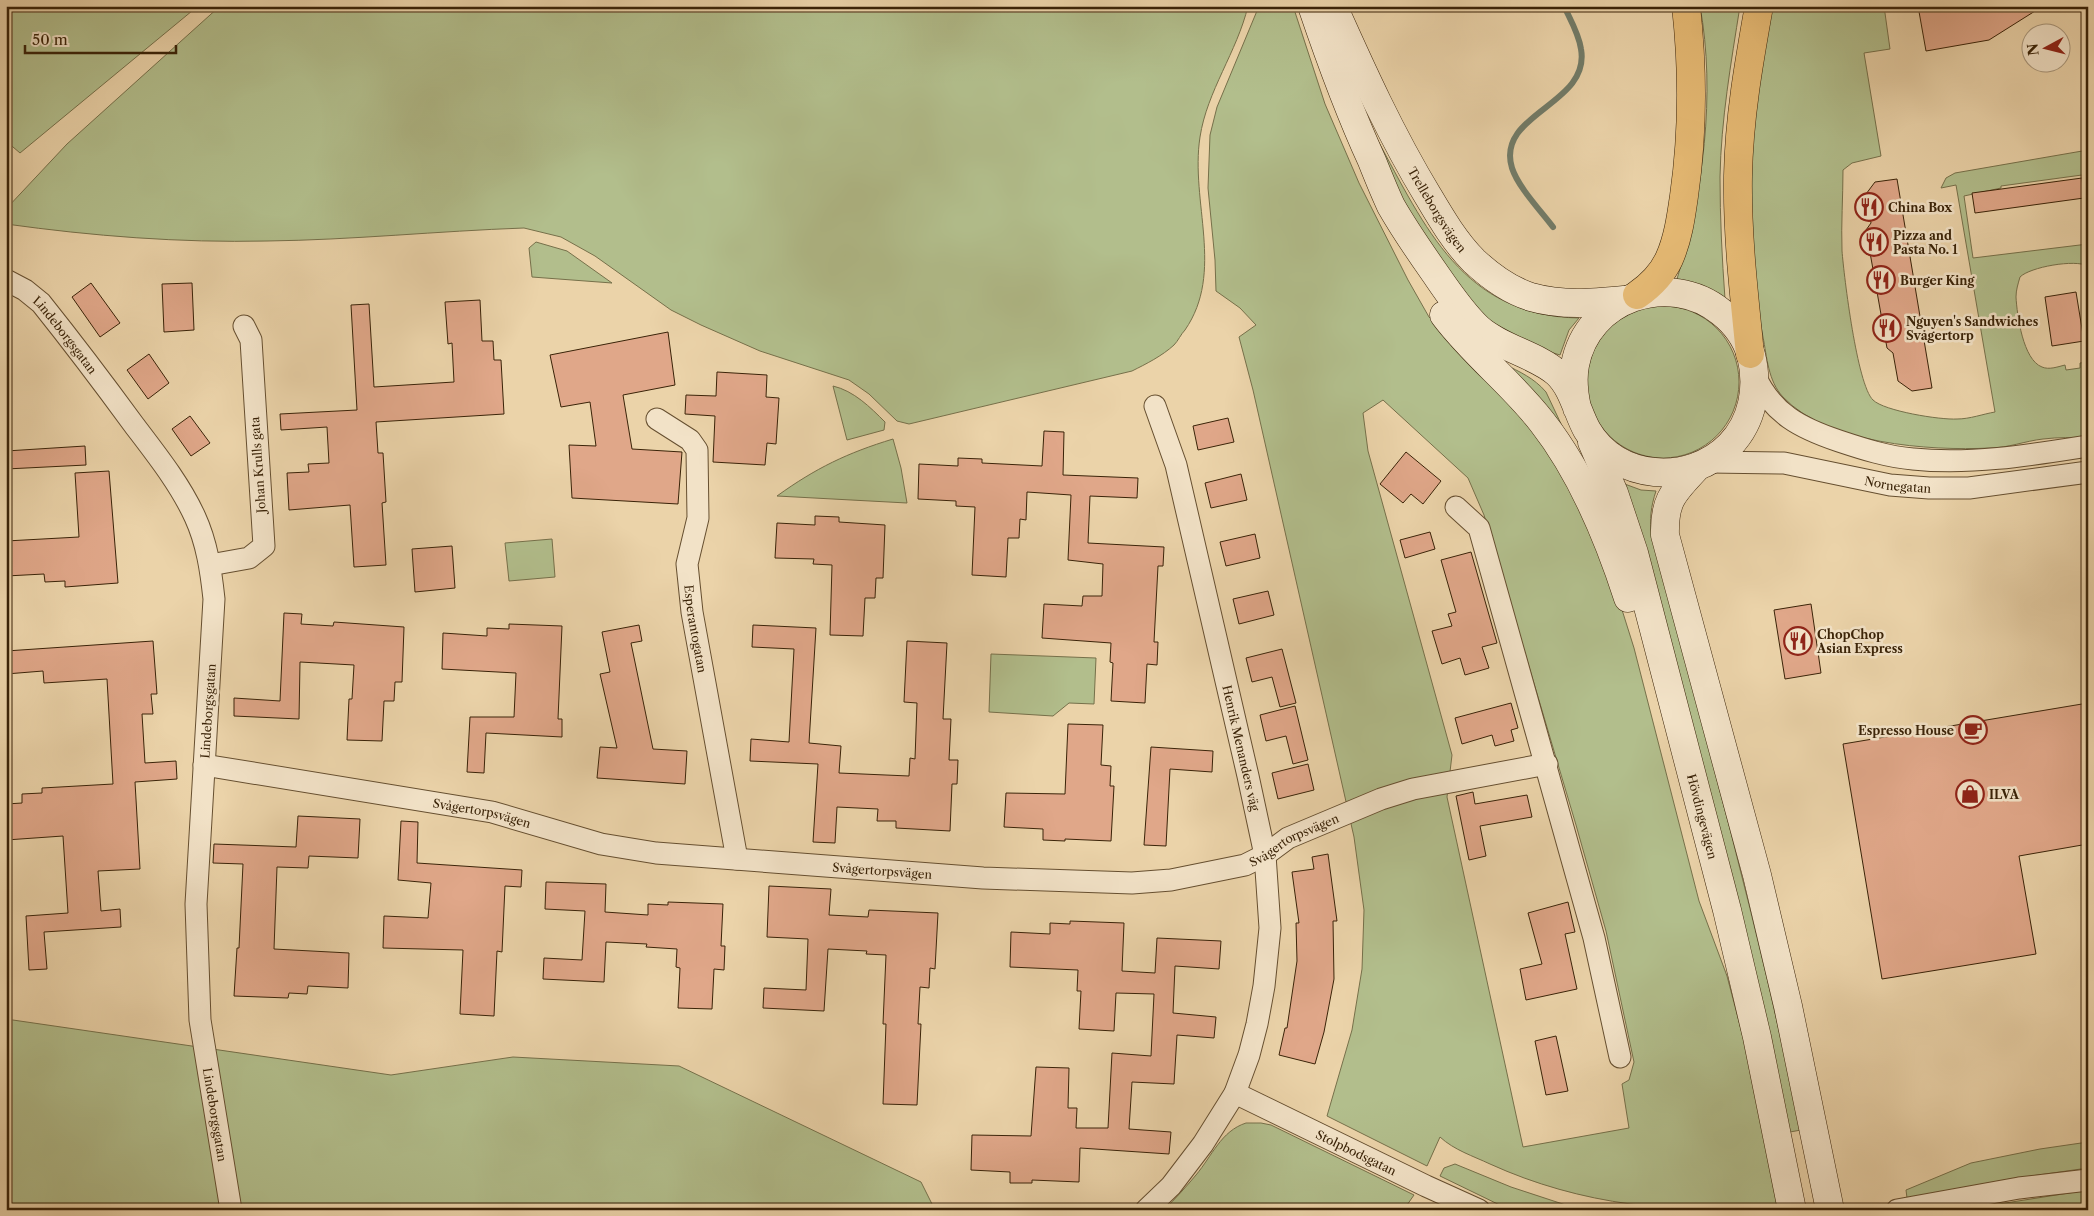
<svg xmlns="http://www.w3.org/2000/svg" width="2094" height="1216" font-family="'Libre Caslon Text',serif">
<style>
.green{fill:#b2be8c;stroke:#76704a;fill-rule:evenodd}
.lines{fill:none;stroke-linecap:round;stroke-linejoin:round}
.stream{stroke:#727c69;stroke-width:6}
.building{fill:#e0a789;stroke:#3a2308}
.street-casing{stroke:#664f30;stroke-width:23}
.secondary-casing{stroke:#3a2308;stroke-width:29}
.highway-casing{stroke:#3a2308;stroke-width:29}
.street{stroke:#f2e2c7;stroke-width:21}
.secondary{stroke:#f2e2c7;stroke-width:28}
.highway{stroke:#e6ba74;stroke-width:28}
.labels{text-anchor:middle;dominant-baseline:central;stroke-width:5;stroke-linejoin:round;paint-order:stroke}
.poi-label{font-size:12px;font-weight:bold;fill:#3a2308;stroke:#f2e2c7;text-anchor:start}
.street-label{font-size:12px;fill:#3a2308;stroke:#f2e2c7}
</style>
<rect width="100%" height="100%" fill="#ebd3a9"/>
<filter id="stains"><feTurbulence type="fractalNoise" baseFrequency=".004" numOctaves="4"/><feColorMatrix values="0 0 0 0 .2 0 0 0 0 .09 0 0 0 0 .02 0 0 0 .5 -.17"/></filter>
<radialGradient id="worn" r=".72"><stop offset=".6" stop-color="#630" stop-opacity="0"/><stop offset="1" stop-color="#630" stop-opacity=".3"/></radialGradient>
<!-- green -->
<path class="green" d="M6 6H198L20 153 6 141Z
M220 6H1248C1237 52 1207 91 1200 137 1190 202 1225 272 1185 330 1181 334 1178 341 1174 345 1162 356 1146 364 1132 371L909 424 897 421 869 394 849 380 760 351 701 325 671 310 595 256 561 237 524 228C438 231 352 240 267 241 180 243 92 236 6 224V209L67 144Z
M1259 6H1293L1325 104 1359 183 1408 280 1429 317 1516 408 1546 448 1575 494 1612 578 1634 648 1699 901 1727 976 1744 1041 1772 1175 1777 1205C1679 1216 1580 1205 1490 1164 1473 1156 1454 1150 1440 1137L1427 1166 1327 1116 1352 1030 1362 969 1364 910 1354 837 1253 390 1239 337 1256 325 1240 308 1216 291 1215 260 1208 188 1210 135 1217 107ZM1383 400 1468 478 1484 515 1576 825 1606 931 1634 1062 1629 1080 1622 1084 1629 1128 1523 1147 1447 797 1452 755 1368 451 1363 413Z
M1700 6H1740C1731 63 1721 120 1720 177 1720 218 1722 258 1725 299L1709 288 1677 279C1703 194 1716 94 1700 6Z
M1771 6H1884L1890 49 1864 53 1881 156 1852 163 1843 170C1843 197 1841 224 1842 251 1844 276 1857 385 1873 400 1884 411 1940 420 1957 419 1970 419 1983 414 1995 412L1956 185 1941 188 1946 178 1955 173 2088 150V177L2082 178V175L2001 186V188L1964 196 1973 258 2088 244V266C2075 259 2030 267 2020 277 2018 284 2016 290 2016 297 2017 315 2023 360 2042 367 2049 370 2057 367 2065 365L2066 370 2080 368V363L2088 362V437C2073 438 2058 437 2043 439 2025 441 2008 448 1990 448 1929 451 1827 444 1783 397 1768 381 1767 357 1763 337 1749 264 1746 188 1754 115 1758 78 1765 42 1771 6Z
M1377 139C1425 227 1463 316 1579 318L1569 330 1560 355 1527 345 1504 333 1465 300 1395 189Z
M536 242 567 251 612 283 532 277 529 248Z
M1587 382a76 76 0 1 1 152 0a76 76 0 1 1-152 0Z
M1504 364C1520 372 1534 378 1546 392L1571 445Z
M833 386C854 391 870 407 885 422L884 430 847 440Z
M893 439 901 468 907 503 777 496C816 468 847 453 893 439Z
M1622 483 1641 490 1656 491C1651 506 1649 520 1652 536 1705 733 1759 930 1801 1130L1790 1132Z
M552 539 555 577 509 581 505 543Z
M991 654 1096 658 1094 704 1069 703 1053 716 989 712Z
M6 1019 391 1075 513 1057 679 1066 921 1182 935 1210H6Z
M1246 1123H1261L1271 1125 1414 1195 1407 1205 1398 1210 1321 1208 1164 1210C1175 1199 1186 1187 1196 1175 1212 1156 1221 1131 1246 1123Z
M2088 1142V1168L2010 1179 1907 1198 1906 1190 1971 1163 2040 1149Z
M1455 1164 1511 1187 1581 1210H1510L1440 1176 1444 1168Z
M2088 1190V1210H1961Z"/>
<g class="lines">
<!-- stream -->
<path class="stream" d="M1553 227C1541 211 1518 187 1512 168 1495 113 1591 105 1581 49 1579 34 1570 19 1564 6"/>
</g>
<!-- building -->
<path class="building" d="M1918 6H2043L1989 40 1926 51Z
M2082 178 2084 198 1975 213 1972 193Z
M1897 179 1932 388 1912 391 1898 381 1893 353 1887 348 1866 230 1871 223 1866 194 1875 182Z
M91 283 120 323 100 337 72 297Z
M192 283 194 330 164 332 162 284Z
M2076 292 2084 341 2052 346 2045 297Z
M480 300 482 341H493L494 360H501L504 414 376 422 378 453H383L386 502 382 503 386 565 354 567 350 505 289 510 287 473 309 472 308 464 329 463 327 427 281 430 280 414 357 410 351 305 369 304 374 387 454 382 452 343 448 344 445 302Z
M668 332 675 385 623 395 632 449 682 452 678 504 572 498 569 445 596 446 590 402 561 407 550 355Z
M149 354 169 383 148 399 127 370Z
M717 372 767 375 766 397 779 398 776 444 767 443 765 465 713 462 715 416 685 414 686 395 716 396Z
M190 416 210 443 191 456 172 429Z
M1228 418 1234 442 1198 450 1193 426Z
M1044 431 1064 432 1063 475 1138 478 1137 498 1090 496 1088 543 1164 547 1163 566H1158L1154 642H1158L1157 665 1147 664 1145 703 1111 701 1113 663 1110 662 1111 643 1042 638 1044 604 1082 606 1083 596H1102L1103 564 1068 560 1071 495 1027 492 1026 520 1020 519 1019 538H1008L1006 577 972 575 975 507 956 506V501L918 499 919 464 958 466V458L982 459V463L1042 466Z
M85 446 86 465 6 469V451Z
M1406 452 1441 481 1423 504 1411 494 1403 503 1380 484Z
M109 471 118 583 65 587V581L45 582 44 574 6 576V541L79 537 75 473Z
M1241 474 1247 500 1211 508 1205 483Z
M815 516 839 517V522L885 525 883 578H876L875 598H865L863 636 830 635 832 565 813 564 814 559 775 558 777 523 815 525Z
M1430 532 1435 549 1405 558 1400 540Z
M1255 534 1260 558 1226 566 1220 542Z
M452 546 455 588 415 592 412 549Z
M1471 552 1497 643 1482 647 1489 668 1465 675 1460 658 1442 664 1432 631 1452 626 1448 614 1456 612 1441 560Z
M1268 591 1274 615 1239 624 1233 599Z
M1811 604 1821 673 1785 679 1774 610Z
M284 613 302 614 301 624 333 626 334 622 404 627 402 682H395L394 701H384L382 741 347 740 349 699H352L354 665 300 662 299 719 234 716V698L280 701Z
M509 624 562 626 558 719H562V737L486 733 484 773 467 772 470 717H514L516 673 442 669 443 633 487 636V628L509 629Z
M639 625 642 641 631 643 653 749 687 751 685 784 597 778 600 747 617 748 600 674 610 672 602 632Z
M753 625 816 628 809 743 841 746 839 773 909 776 910 758 915 759 917 703 904 702 907 641 947 643 943 719H951L949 760H958L957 784H952L950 831 896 828V821H877L878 809 837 807 835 843 813 842 818 764 750 761 751 739 789 742 794 649 752 647Z
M153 641 157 694H151L153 714H142L145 763 176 761 177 779 135 782 140 869 98 871 101 911 120 909 121 927 44 932 47 969 29 970 26 916 68 913 63 836 6 840V804L22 803V794L42 793V788L113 784 107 679 44 683 43 671 6 674V651Z
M1282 649 1296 703 1280 707 1272 677 1252 682 1246 658Z
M1511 703 1518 728 1511 730 1514 741 1495 746 1492 735 1462 744 1455 718Z
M2088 703V844L2019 856 2036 954 1882 979 1843 744Z
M1295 706 1308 760 1293 764 1286 736 1266 741 1260 715Z
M1068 724 1103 725 1101 765 1111 766 1110 786H1114L1111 841 1065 839V841L1043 840V829L1004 827 1006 793 1065 794Z
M1151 747 1213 751 1212 772 1170 769 1166 846 1144 845Z
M1308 764 1314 790 1278 799 1272 773Z
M1473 792 1475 804 1527 795 1532 817 1480 826 1486 856 1469 860 1456 796Z
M298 816 360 819 358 858 309 856 308 868 277 867 274 949 349 953 348 988 308 986 307 994 289 993 288 998 234 996 237 948H239L243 864 213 863 214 844 296 847Z
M401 821 418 822 417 863 522 870 521 887 505 886 502 952 497 951 494 1016 460 1014 463 950 383 948 384 916 428 918 431 883 398 880Z
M1328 854 1337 921H1333L1334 979 1324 1032 1315 1064 1279 1055 1285 1028H1287L1297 961 1296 923H1299L1292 872 1314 869 1312 857Z
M546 882 606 884 605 912 648 915V904L668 905V902L723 904 721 946H725L724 970 714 969 712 1009 678 1008 680 968 676 967 677 949 646 947 647 944 606 942 604 982 543 979 544 958 582 960 585 911 545 909Z
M769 886 831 889 829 915 868 917 869 910 938 913 935 969 930 968 929 988 920 987 918 1024H921L917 1105 883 1104 886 1024H883L886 955 866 954 867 951 828 949 824 1011 763 1008 764 988 806 990 808 939 767 937Z
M1568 902 1575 932 1565 934 1577 989 1526 1000 1520 969 1542 964 1528 913Z
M1070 921 1124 923 1122 971 1155 973 1157 938 1221 941 1219 969 1175 966 1173 1013 1216 1017 1214 1038 1177 1035 1174 1084 1132 1082 1129 1129 1171 1132 1169 1154 1080 1148 1079 1182 1032 1180V1183H1010V1172L971 1170 972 1135 1031 1136 1036 1067 1069 1068 1068 1108H1077L1076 1128H1108L1112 1053 1151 1056 1154 994 1116 993 1114 1031 1079 1029 1081 991H1077L1078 970 1010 967 1011 932 1050 934V923L1070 924Z
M1556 1036 1568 1091 1546 1095 1535 1041Z"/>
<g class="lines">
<defs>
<g id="street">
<path id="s1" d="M6 280 25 290 41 303C73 343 104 384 134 425 156 454 180 484 195 517 207 543 211 571 214 599L196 904 200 1020 231 1210"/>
<path d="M1755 376C1773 414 1800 428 1839 441 1863 449 1888 457 1913 459 1971 465 2031 455 2088 446"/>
<path id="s2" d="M657 419 690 440 697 450 698 518 687 564 692 612 737 859"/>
<path id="s3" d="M1709 462 1784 463 1890 485 1929 488H1969L2088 472"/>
<path d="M1456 507 1479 528 1594 938 1620 1057"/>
<path d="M210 565 249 558 264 546 251 340 244 326"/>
<path id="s4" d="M204 765 492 812 601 844 656 853 983 878 1132 883 1171 880 1245 865 1265 855 1288 838 1381 799 1413 789 1547 764"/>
<path id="s5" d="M1235 1093 1426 1186 1479 1210"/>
<path d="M1146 1210 1171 1186 1203 1144 1235 1093 1249 1055 1257 1024 1264 986 1270 928 1265 855 1248 776 1176 465 1155 406"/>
<path d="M1897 1210 2019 1188 2088 1180"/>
</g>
<g id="secondary">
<path d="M1312 6C1330 59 1349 111 1372 161 1378 176 1384 191 1391 206 1403 227 1418 249 1432 269 1446 289 1460 311 1478 328 1500 348 1537 355 1557 373 1573 388 1577 412 1587 430 1616 481 1690 486 1730 445 1753 421 1759 387 1751 355 1746 338 1735 323 1721 312 1669 270 1587 298 1575 365 1572 380 1574 394 1577 408"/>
<path id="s6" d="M1333 6C1362 71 1391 135 1428 196 1441 218 1455 242 1474 261 1490 276 1509 290 1531 297 1562 306 1593 303 1624 300"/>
<path d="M1444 315C1473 354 1512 383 1542 422 1582 473 1608 536 1628 598"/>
<path id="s7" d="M1592 442 1614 493 1634 553 1727 910 1757 1037 1792 1210"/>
<path d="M1697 467C1674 492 1664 499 1665 535L1757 875 1788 1006 1830 1210"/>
</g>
<path id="highway" d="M1637 295C1650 286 1662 274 1669 259 1678 239 1681 217 1684 196 1693 133 1693 69 1686 6
M1750 354C1744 294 1737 235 1738 176 1739 118 1749 62 1759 6"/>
</defs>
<!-- street casing -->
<use href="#street" class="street-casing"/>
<!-- secondary casing -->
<use href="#secondary" class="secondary-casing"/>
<!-- highway casing -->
<use href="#highway" class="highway-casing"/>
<!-- street -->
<use href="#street" class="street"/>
<!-- secondary -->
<use href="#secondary" class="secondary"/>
<!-- highway -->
<use href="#highway" class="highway"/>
</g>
<!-- icons -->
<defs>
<symbol id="restaurant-ring" viewBox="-11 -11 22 22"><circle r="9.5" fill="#f2e2c7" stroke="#8f2418" stroke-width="1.5"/><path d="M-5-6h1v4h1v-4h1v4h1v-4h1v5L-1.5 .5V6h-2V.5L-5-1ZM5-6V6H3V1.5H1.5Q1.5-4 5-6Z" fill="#8f2418"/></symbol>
<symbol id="cafe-ring" viewBox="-11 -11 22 22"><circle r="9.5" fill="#f2e2c7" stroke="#8f2418" stroke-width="1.5"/><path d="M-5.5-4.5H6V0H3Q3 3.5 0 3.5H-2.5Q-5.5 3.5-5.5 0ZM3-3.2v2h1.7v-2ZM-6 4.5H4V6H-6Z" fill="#8f2418"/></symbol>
<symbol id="shop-ring" viewBox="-11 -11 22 22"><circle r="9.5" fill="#f2e2c7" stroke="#8f2418" stroke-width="1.5"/><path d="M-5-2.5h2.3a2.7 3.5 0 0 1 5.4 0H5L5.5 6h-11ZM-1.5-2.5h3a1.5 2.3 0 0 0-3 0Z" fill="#8f2418"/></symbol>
</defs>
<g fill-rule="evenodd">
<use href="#restaurant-ring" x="1853" y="191" width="32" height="32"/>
<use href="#restaurant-ring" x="1858" y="226" width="32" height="32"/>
<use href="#restaurant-ring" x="1865" y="264" width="32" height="32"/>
<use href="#restaurant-ring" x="1871" y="312" width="32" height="32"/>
<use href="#restaurant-ring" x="1782" y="625" width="32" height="32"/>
<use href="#cafe-ring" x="1957" y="714" width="32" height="32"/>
<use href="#shop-ring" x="1954" y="778" width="32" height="32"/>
</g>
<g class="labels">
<!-- poi labels -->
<g class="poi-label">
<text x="1888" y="207">China Box</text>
<text x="1893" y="235">Pizza and<tspan x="1893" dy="14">Pasta No. 1</tspan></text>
<text x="1900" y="280">Burger King</text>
<text x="1906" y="321">Nguyen's Sandwiches<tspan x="1906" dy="14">Svågertorp</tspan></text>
<text x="1817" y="634">ChopChop<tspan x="1817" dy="14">Asian Express</tspan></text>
<text x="1954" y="730" text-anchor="end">Espresso House</text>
<text x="1989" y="794">ILVA</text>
</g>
<!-- street labels -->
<g class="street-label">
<text stroke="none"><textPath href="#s6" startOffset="229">Trelleborgsvägen</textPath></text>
<text stroke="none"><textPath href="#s1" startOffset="82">Lindeborgsgatan</textPath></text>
<text transform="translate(258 465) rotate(-94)">Johan Krulls gata</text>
<text stroke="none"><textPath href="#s3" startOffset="191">Nornegatan</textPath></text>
<text stroke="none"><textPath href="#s2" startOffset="232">Esperantogatan</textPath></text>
<text transform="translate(208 711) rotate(-86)">Lindeborgsgatan</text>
<text transform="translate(1241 748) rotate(77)">Henrik Menanders väg</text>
<text stroke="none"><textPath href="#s4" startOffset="282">Svågertorpsvägen</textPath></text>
<text stroke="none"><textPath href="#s7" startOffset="391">Hövdingevägen</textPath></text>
<text stroke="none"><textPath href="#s4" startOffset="1108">Svågertorpsvägen</textPath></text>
<text stroke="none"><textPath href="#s4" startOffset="688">Svågertorpsvägen</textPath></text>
<text stroke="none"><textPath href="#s1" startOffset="908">Lindeborgsgatan</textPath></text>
<text stroke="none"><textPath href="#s5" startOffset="135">Stolpbodsgatan</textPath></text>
</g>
</g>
<!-- margin -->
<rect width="2094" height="1216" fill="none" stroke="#ebd3a9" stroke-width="25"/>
<rect x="8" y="8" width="2079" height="1201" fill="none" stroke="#3a2308" stroke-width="2.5"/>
<rect x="12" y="12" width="2069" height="1191" fill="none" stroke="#3a2308"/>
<!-- north arrow -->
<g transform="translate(2046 48) rotate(263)"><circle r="24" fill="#f2e2c7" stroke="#a8967b"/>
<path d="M0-4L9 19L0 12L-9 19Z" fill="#8f2418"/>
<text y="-8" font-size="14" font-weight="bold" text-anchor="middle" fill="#3a2308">N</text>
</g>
<!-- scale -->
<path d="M25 45v8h151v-8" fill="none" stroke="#3a2308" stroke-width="2.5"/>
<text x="32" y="45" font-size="15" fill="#3a2308" stroke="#f2e2c7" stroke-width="4" paint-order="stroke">50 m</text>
<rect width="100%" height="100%" filter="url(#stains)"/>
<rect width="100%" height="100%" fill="url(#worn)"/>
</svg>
